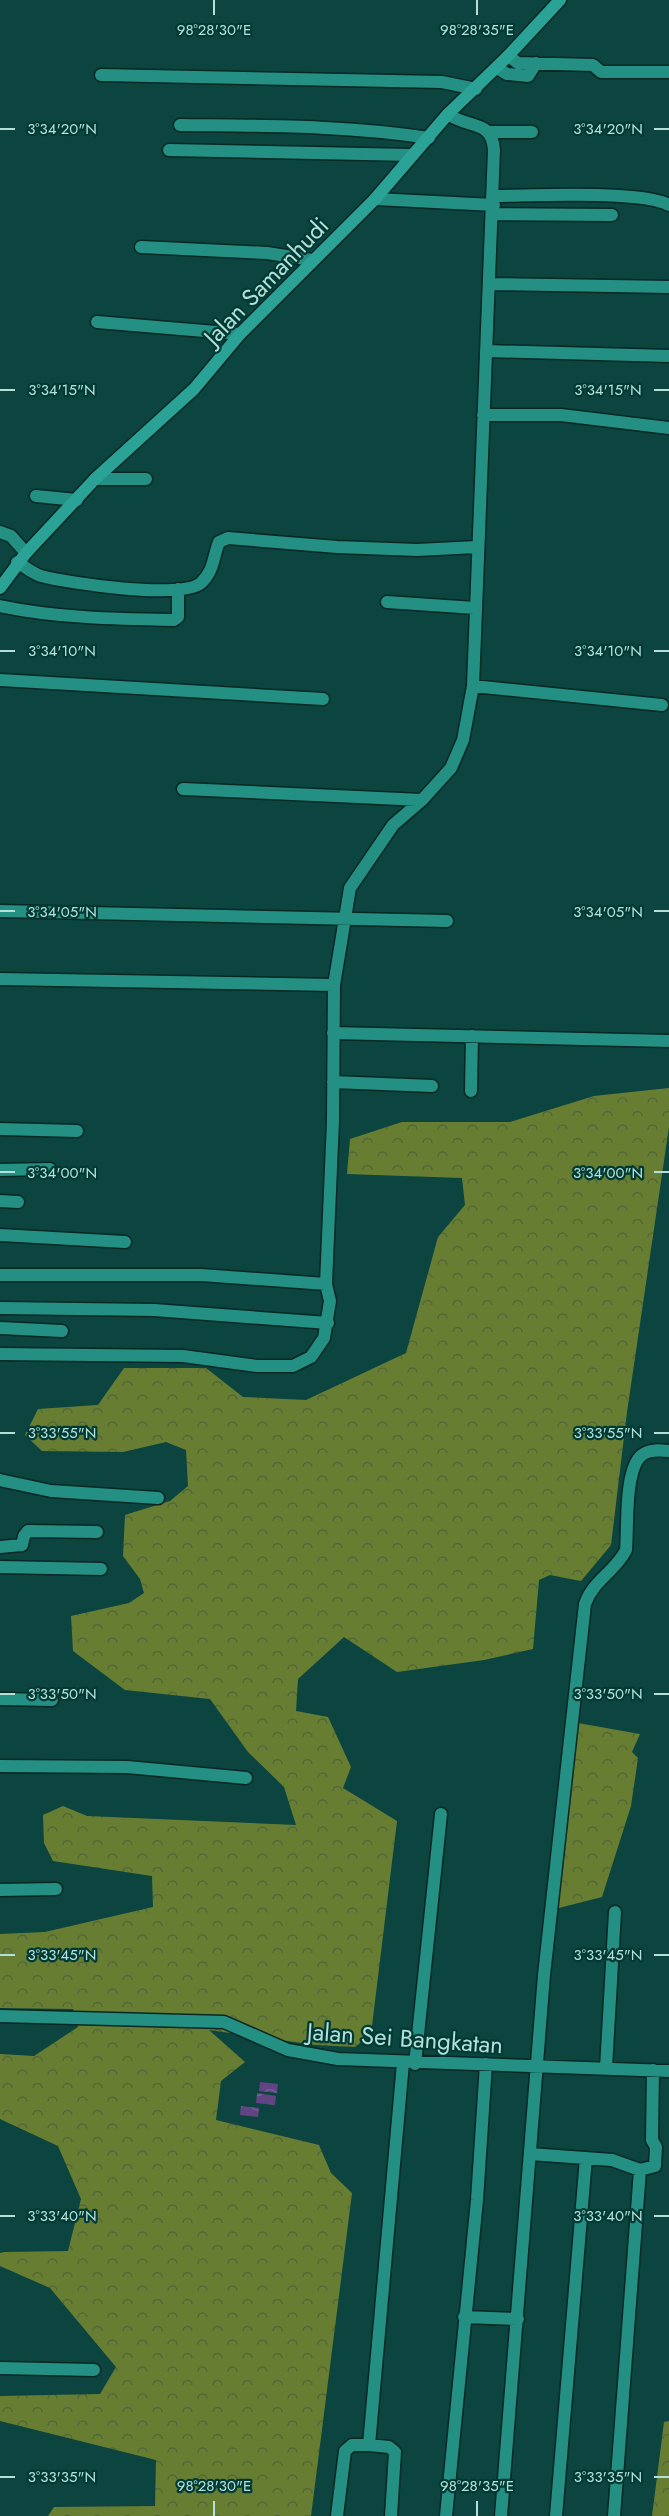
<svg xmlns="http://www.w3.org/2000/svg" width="669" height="2516" font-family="Jost,sans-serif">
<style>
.forest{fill:url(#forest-crowns)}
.water{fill:url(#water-waves)}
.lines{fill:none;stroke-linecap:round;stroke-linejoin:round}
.street-casing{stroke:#082824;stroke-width:15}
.secondary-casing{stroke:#082824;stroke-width:15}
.street{stroke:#248f83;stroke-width:12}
.secondary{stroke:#2aa295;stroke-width:12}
.ticks{fill:none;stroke:#b4e0d9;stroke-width:2}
.labels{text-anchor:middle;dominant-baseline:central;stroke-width:4.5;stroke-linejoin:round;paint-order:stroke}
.street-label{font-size:24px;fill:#b4e0d9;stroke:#003a34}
.ticks-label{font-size:15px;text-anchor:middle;fill:#b4e0d9;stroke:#003a34;stroke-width:4.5;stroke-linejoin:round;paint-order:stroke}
</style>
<defs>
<pattern id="forest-crowns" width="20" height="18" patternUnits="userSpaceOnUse" patternTransform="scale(1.5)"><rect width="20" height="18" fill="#677e32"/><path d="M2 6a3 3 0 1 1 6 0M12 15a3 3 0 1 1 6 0" fill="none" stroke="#536638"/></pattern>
<pattern id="water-waves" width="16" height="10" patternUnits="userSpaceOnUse" patternTransform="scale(1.5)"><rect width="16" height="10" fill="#624484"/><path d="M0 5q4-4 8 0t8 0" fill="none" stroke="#765f95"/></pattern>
</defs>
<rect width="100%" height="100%" fill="#0c453f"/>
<!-- forest -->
<path class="forest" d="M669 1088V1127L627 1412 611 1545 581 1581 550 1575 539 1580 533 1649 484 1660 397 1672 344 1637 298 1679 296 1711 328 1717 351 1767 343 1788 397 1821 371 2034 355 2047 316 2045 209 2030 245 2062 221 2081 216 2120 319 2145 331 2173 352 2193 311 2516H48L54 2507 155 2506 156 2460 0 2421V2396L100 2394 116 2367 50 2288 0 2266V2253L4 2252 68 2251 81 2199 58 2146 0 2119V2054L34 2056 78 2027 73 2009 0 2008V1934L45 1932 153 1907 152 1876 53 1861 44 1843 43 1815 63 1806 87 1816 296 1825 284 1787 248 1752 210 1699 125 1690 73 1651 71 1616 129 1603 144 1593 140 1579 123 1556 125 1515 170 1501 188 1486 186 1450 166 1442 123 1452 42 1451 25 1435 38 1409 98 1405 124 1368H206L243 1397 306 1400 406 1353 438 1237 465 1205 462 1178 347 1174 350 1139 402 1122H510L594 1096Z
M572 1722 640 1734 632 1752 638 1758 631 1806 602 1897 551 1910Z
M669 2421V2516H652L664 2422Z"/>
<!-- water -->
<path class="water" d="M260 2082 278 2084 277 2093 259 2091Z
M257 2093 276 2096 275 2105 256 2103Z
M241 2106 259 2108 258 2117 240 2115Z"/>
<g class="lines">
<defs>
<path id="street" d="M508 56 518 63 593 65 601 72H669
M497 68 507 74 528 76 536 63
M101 75 442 82 476 89
M180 125C263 126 347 125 429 138
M489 132H532
M169 150 412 155
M494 196C530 196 641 190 669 205
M375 199 494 205
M493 214 612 215
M141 247 267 253 312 260
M490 284 669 287
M97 322 240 334
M486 351 669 356
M483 415H561L669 428
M95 479H146
M36 496 77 500
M0 532 11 536 26 553
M17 562C25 567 32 573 41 576 67 583 181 600 201 583 214 571 213 557 219 542L228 538 337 547 417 550 477 547
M387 602 475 608
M0 606C57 618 116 619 174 620L178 617V589
M0 680 323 699
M473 686 662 705
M183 789 422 800
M0 911 447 921
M0 979 334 985
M333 1033 669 1041
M333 1082 432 1086
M471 1091 472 1036
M0 1129 77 1131
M0 1170 50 1169
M0 1201 18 1202
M0 1235 125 1242
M0 1275H201L326 1284
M0 1308 154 1310 328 1323
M0 1328 62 1331
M0 1354 183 1356 257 1366H293L311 1357 324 1338 330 1301 326 1284 333 1121 334 985 350 888 393 825 422 800 451 768 463 740 473 686 494 150C492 119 468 129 448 114
M0 1480 51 1491 158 1498
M0 1547 22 1545 24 1536 28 1531 97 1532
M0 1567 101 1569
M0 1699 52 1700
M0 1766 127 1767 246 1778
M0 1890 56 1889
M0 2016 224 2022 288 2050 338 2059 669 2071
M415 2064 441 1814
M606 2068 615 1912
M530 2154 612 2160 640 2170 614 2516
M640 2170 655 2166 656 2147 652 2140 653 2070
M464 2317 518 2319
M0 2368 94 2370
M337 2516 345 2451 352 2445H369
M391 2516 395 2452 389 2447 369 2445 403 2063
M446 2516 477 2200 486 2064
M501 2516 544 1975 585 1604C593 1580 616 1571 626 1550 628 1528 624 1469 642 1455 649 1449 660 1450 669 1451
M556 2516 586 2158"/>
<path id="secondary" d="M0 588 26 553 95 479 194 389 240 334 375 199 448 114 508 56 560 0"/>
</defs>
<!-- street casing -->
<use href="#street" class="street-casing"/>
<!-- secondary casing -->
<use href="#secondary" class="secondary-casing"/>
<!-- street -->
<use href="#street" class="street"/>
<!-- secondary -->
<use href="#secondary" class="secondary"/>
</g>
<!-- ticks -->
<path class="ticks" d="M214 0V15M477 0V15M0 129H15M654 129H669M0 390H15M654 390H669M0 651H15M654 651H669M0 911H15M654 911H669M0 1172H15M654 1172H669M0 1433H15M654 1433H669M0 1694H15M654 1694H669M0 1955H15M654 1955H669M0 2216H15M654 2216H669M0 2477H15M654 2477H669M214 2501V2516M477 2501V2516"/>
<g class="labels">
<!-- street labels -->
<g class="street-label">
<text transform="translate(266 281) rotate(-46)">Jalan Samanhudi</text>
<text transform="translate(405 2038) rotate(4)">Jalan Sei Bangkatan</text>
</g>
</g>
<g class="ticks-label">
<text x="214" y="35">98°28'30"E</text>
<text x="477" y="35">98°28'35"E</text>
<text x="62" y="134">3°34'20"N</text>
<text x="608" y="134">3°34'20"N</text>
<text x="62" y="395">3°34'15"N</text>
<text x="608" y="395">3°34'15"N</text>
<text x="62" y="656">3°34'10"N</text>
<text x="608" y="656">3°34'10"N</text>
<text x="62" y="917">3°34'05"N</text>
<text x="608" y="917">3°34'05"N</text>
<text x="62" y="1178">3°34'00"N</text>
<text x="608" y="1178">3°34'00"N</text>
<text x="62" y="1438">3°33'55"N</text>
<text x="608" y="1438">3°33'55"N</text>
<text x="62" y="1699">3°33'50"N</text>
<text x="608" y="1699">3°33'50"N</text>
<text x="62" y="1960">3°33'45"N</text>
<text x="608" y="1960">3°33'45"N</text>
<text x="62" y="2221">3°33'40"N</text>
<text x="608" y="2221">3°33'40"N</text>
<text x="62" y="2482">3°33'35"N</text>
<text x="608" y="2482">3°33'35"N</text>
<text x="214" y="2491">98°28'30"E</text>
<text x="477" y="2491">98°28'35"E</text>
</g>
</svg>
